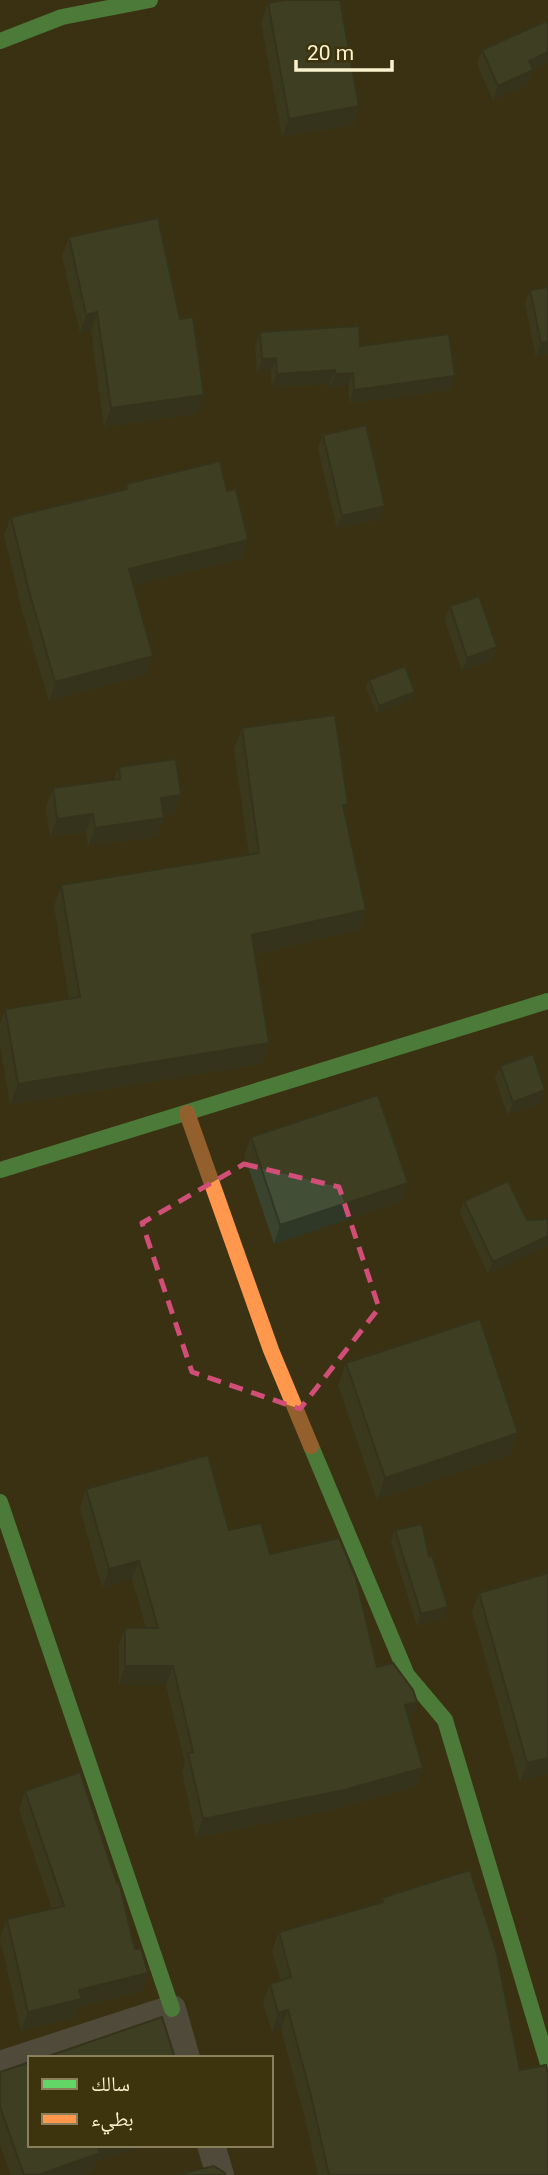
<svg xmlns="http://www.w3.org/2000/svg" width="548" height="2175" font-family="Roboto,'Noto Naskh Arabic',sans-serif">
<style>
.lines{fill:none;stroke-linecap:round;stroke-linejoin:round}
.street{stroke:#696869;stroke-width:28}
.fast{stroke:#63d668;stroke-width:16}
.slow{stroke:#ff974d;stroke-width:16}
.wall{fill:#3a432e}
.shaded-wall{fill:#2f3726}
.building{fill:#434e36;stroke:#2f3726;stroke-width:2}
.marked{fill:none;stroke:#d04e78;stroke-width:5;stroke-dasharray:14 9;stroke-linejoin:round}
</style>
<rect width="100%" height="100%" fill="#3a3212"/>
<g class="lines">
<!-- street -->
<path class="street" d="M0 2065 172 2009 186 2058
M211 2145 220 2175"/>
<!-- fast -->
<path class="fast" d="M0 41 62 17 150 0
M0 1170 548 1001
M311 1446 407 1675 445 1720 548 2064
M0 1502 172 2009"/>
<!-- slow -->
<path class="slow" d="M187 1113 271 1350 311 1446"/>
</g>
<!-- wall -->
<path class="wall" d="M268 3 359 106 353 125 282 137 261 22Z
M482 50 532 71 528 84 493 100 477 64Z
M69 237 180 319 204 395 197 414 104 427 91 331 80 333 62 256Z
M530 290 548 354 536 357 525 304Z
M260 332 360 346 455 376 450 390 349 404 348 386 330 388V384L272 388 271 372 257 373 255 346Z
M323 435 385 506 380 519 337 529 318 448Z
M126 484 227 491 248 540 242 559 133 585 153 656 146 675 49 701 22 610 4 535 11 517 124 490Z
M450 606 497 647 492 661 462 671 445 620Z
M369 680 413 699 376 713 366 687Z
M242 728 344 813 366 910 359 930 255 954 269 1043 262 1064 10 1105 0 1044V1024L5 1009 69 999 54 906 61 885 249 854 234 749Z
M119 767 181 795 174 814 164 815V818L157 837 88 846 86 832 50 837 46 807 53 788 114 780Z
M500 1066 545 1090 540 1104 508 1115 495 1079Z
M251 1137 401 1202 274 1244 244 1155Z
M464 1201 527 1220 488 1274 460 1213Z
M346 1363 518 1433 510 1455 377 1500 338 1385Z
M86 1489 229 1530 270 1554 377 1667 417 1702 410 1721 423 1768 416 1786 337 1809 196 1838 182 1771 185 1763 166 1685H119V1646L125 1628H146L132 1579 102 1588 80 1508Z
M395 1530 444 1618 417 1626 391 1542Z
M479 1593 548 1774 520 1782 472 1611Z
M25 1791 142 1991 79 2007 75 2018 21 2031 0 1938 7 1919 52 1909 19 1810Z
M381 1898 520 2070 548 2175H318L304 2114 281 2029 272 2032 263 2002 270 1984 280 1980 272 1950 279 1932 380 1903Z
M0 2072 30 2145H150L97 2161 93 2172 83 2175H11L0 2145Z"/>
<!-- shaded-wall -->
<path class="shaded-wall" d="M548 52V63L532 71 528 84 493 100 498 86 529 61Z
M359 106 353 125 282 137 289 119Z
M97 312 91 331 80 333 86 315Z
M548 341V354L536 357 541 343Z
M276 358 271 372 257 373 262 359Z
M335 370 330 384 272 388 277 374Z
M353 373 348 386 330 388 335 374Z
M455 376 450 390 349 404 354 390Z
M204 395 197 414 104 427 111 408Z
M385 506 380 519 337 529 342 516Z
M248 540 242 559 122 588 129 569Z
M497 647 492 661 462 671 467 658Z
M153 656 146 675 49 701 55 682Z
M415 692 413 699 376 713 379 706Z
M181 795 174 814 154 817 161 798Z
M348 804 340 825 343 805Z
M93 814 86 832 50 837 57 819Z
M164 818 157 837 88 846 95 828Z
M366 910 359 930 244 956 252 935Z
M269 1043 262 1064 10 1105 18 1084Z
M545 1090 540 1104 508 1115 513 1102Z
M408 1183 401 1202 274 1244 280 1225Z
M548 1236V1246L488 1274 493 1262Z
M518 1433 510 1455 377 1500 385 1478Z
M139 1561 132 1579 102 1588 109 1569Z
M448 1607 444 1618 417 1626 421 1614Z
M125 1666H173L166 1685H119Z
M417 1702 410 1721 405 1705Z
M548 1758V1774L520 1782 527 1763Z
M423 1768 416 1786 337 1809 196 1838 203 1819Z
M148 1973 142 1991 79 2007 75 2018 21 2031 28 2012 79 1990Z
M288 2010 281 2029 272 2032 278 2013Z
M97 2145H150L97 2161 93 2172 83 2175H38Z"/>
<!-- building -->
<path class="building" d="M285 0H340L359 106 289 119 268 3Z
M546 21 548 25V52L529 61 533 70 498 86 482 50Z
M158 218 180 319 193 317 204 395 111 408 97 312 86 315 69 237Z
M548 287V341L541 343 530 290Z
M359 326 360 346 449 334 455 376 354 390 353 373 335 374V370L277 374 276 358 262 359 260 332Z
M366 425 385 506 342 516 323 435Z
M220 461 227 491 236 489 248 540 129 569 153 656 55 682 29 591 11 517 127 489 126 484Z
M479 596 497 647 467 658 450 606Z
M405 666 415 692 379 706 369 680Z
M335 715 348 804 343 805 366 910 252 935 269 1043 18 1084 5 1009 80 997 61 885 259 853 242 728Z
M176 759 181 795 161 798 164 818 95 828 93 814 57 819 53 788 120 779 119 767Z
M533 1054 545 1090 513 1102 500 1066Z
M378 1095 408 1183 280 1225 251 1137Z
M508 1181 527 1220 548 1219V1236L493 1262 464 1201Z
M480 1319 518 1433 385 1478 346 1363Z
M208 1455 229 1530 261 1523 270 1554 339 1538 356 1578 377 1667 393 1663 413 1690 417 1702 405 1705 423 1768 344 1790 203 1819 188 1753 193 1752 173 1666H125V1628H158L139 1561 109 1569 86 1489Z
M422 1524 429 1556 432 1555 448 1607 421 1614 395 1530Z
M548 1573V1758L527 1763 479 1593Z
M80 1772 117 1883 119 1882 135 1949 141 1948 148 1973 79 1990 82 1999 28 2012 7 1919 64 1906 25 1791Z
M470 1870 496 1950 520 2070 546 2065 548 2073V2175H329L311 2096 288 2010 278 2013 270 1984 291 1977 279 1932 383 1902 381 1898Z
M162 2017 175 2058H43Z
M30 2062V2145H97L100 2153 38 2175H24L0 2107V2072Z
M214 2166 225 2173V2175H175Z"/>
<!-- marked area -->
<path d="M0 0H548V2175H0ZM244 1164 339 1187 379 1308 300 1409 192 1372 142 1223Z" fill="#3a3212" fill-opacity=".55" fill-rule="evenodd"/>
<path class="marked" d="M244 1164 339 1187 379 1308 300 1409 192 1372 142 1223Z"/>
<!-- legend -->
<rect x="28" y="2056" width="245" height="91" fill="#3d330d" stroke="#897f5b" stroke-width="2"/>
<rect x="42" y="2079" width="35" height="10" fill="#63d668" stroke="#897f5b" stroke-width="2"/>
<text x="91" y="2091" font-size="21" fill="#fbf2cf">سالك</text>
<rect x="42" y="2114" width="35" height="10" fill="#ff974d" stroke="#897f5b" stroke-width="2"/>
<text x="91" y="2126" font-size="21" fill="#fbf2cf">بطيء</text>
<!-- scale -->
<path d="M296 60v10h96v-10" fill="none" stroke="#fbf2cf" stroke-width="3.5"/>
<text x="307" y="60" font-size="21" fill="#fbf2cf" stroke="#3d330d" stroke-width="5" paint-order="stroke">20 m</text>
</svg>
